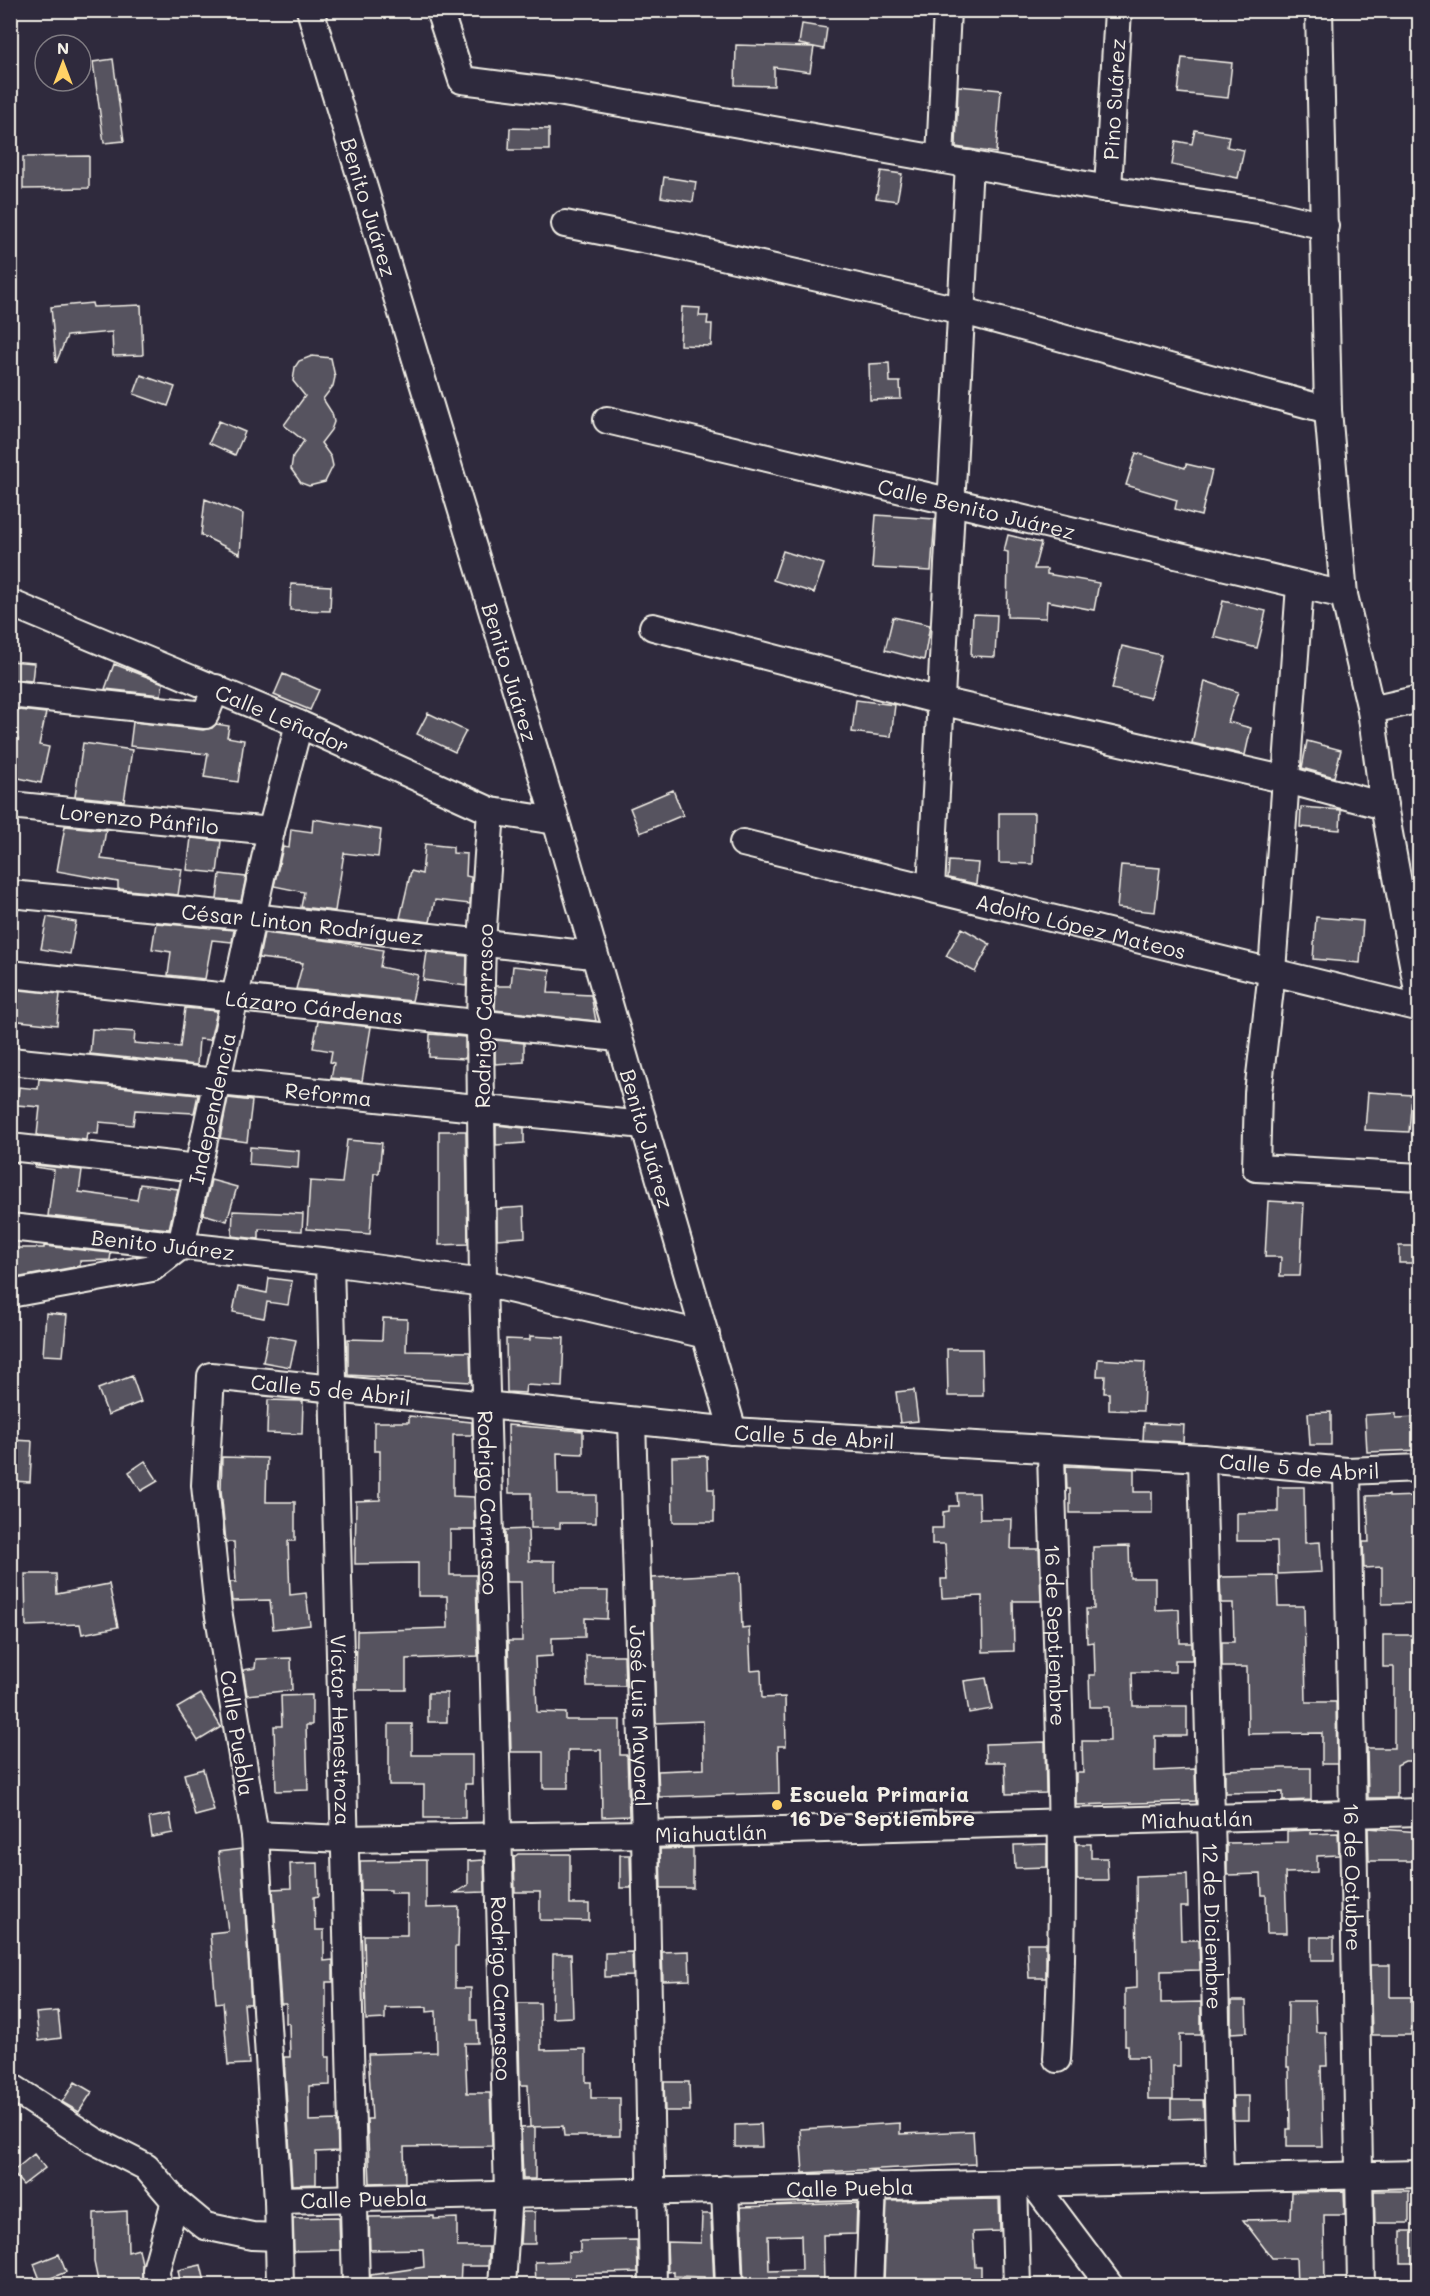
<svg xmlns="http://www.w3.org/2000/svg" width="1430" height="2296" font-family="Mali,sans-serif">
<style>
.building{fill:#56525f;stroke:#f4f1e8;stroke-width:1.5;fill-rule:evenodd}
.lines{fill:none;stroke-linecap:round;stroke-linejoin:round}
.minor-casing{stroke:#f4f1e8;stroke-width:30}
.minor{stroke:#2f2a3d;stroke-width:26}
.poi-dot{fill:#ffd166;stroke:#2f2a3d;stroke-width:2}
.labels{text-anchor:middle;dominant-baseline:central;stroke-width:4.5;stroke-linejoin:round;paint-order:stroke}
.street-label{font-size:21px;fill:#f4f1e8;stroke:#2f2a3d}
.poi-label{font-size:21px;font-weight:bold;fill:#f4f1e8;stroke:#2f2a3d;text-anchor:start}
</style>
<rect width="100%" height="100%" fill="#2f2a3d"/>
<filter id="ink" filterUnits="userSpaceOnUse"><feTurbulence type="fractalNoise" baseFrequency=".0167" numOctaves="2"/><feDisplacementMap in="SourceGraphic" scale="12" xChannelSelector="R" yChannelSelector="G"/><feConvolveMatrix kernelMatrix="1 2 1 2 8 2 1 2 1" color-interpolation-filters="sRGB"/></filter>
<g filter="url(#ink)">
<!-- building -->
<path class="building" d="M802 24 827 28 824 49 799 44Z
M736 45 814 47 810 72 774 67V86L735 85Z
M1182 58 1232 63 1228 98 1178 93Z
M113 59 124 141 104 143 93 62Z
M958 86 1001 90 996 153 956 147Z
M510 128 549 129V150H509Z
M1195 130 1229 136 1227 147 1244 150 1238 178 1172 165 1176 141 1192 144Z
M89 156V188L23 189V157Z
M881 171 902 174 897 201 876 198Z
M664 177 696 182 693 202 661 197Z
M92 303 93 307 141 305 143 355 113 356 112 332 67 336 56 363 51 307Z
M682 307 700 308 699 316H708L707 324H712L711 346 680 345Z
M312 356 331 358 335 377 333 386 323 399 332 413 334 422 331 430 321 443 331 457 333 466 325 482 309 486 301 483 291 469 293 456 304 441 284 425 305 396 293 381 295 367 299 361Z
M889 363 890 382H900L901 399 870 400 869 364Z
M141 375 175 387 168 406 134 394Z
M219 421 245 432 235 455 209 443Z
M1136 453 1185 468 1186 464 1212 470 1201 516 1175 509 1177 500 1126 485Z
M205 499 243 514 240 554 201 535Z
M876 515 935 519 931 571 872 568Z
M1008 535 1041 543 1034 569H1047V574L1099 583 1094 610 1047 601 1046 618 1007 617 1008 552 1004 551Z
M783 551 824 564 814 593 773 580Z
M291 584 331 586 330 611 290 610Z
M1223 601 1266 611 1257 648 1214 637Z
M973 614 997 615 995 657 971 656Z
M893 617 930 625 924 660 885 650Z
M1122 646 1161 655 1150 698 1112 689Z
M10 661 34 663 32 681 10 679Z
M114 664 163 683 161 695 105 689Z
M283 674 319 690 310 710 274 695Z
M1205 681 1238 692 1228 722 1251 728 1245 755 1192 743Z
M856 700 895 705 891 737 852 732Z
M10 709 46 713 39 745 49 747 41 783 10 776 18 739 10 737Z
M428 713 466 731 455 752 417 734Z
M133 722 203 730 212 728 216 724 229 726 227 737 244 740 238 782 204 777 208 754 130 746Z
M1307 741 1341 750 1334 777 1302 768Z
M83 743 132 750 124 801 75 796Z
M673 790 683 815 640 833 630 808Z
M1301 807 1341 810 1340 830 1300 827Z
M999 813H1034L1033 864 999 863Z
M313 819 381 830 378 857 344 853 335 911 301 907 304 892 274 886 283 847 289 848 291 829 312 832Z
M65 826 106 830 101 859 182 869 178 895 118 889V882L57 871Z
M191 838 221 841 217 873 187 870Z
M425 844 453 847V853L467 854 466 876 471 877 470 904 435 900 430 922 400 918 411 871 422 874Z
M949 861 978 863 976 884 948 878Z
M1121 865 1160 868 1155 912 1117 908Z
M220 874 246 877 241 901 217 899Z
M47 917 76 922 70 954 41 949Z
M1316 917 1363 921 1360 963 1313 959Z
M156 923 234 930 232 942 212 940 205 979 168 975 171 952 152 949Z
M962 928 990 944 975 972 946 956Z
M264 933 339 942 383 950 380 967 418 975 412 1001 296 989 303 963 259 958Z
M427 952 467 956 466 986 423 980Z
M513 966 550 970 548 993 591 995 596 1021 495 1010 496 986H511Z
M10 989 60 994 57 1025 10 1020Z
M185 1008 217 1011 210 1040 199 1039 197 1065 90 1054 92 1029 135 1032 134 1043 180 1047Z
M318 1021 371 1027 362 1081 331 1078 334 1063 330 1062 332 1051 313 1048Z
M430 1034 465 1037V1059L429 1057Z
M495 1040 524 1043V1062L495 1064Z
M39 1079 51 1080 198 1095 194 1113 135 1110 133 1125 99 1122 98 1134 87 1133 86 1140 37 1135 40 1107 17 1105 19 1087 38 1089Z
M1368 1092 1412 1095 1409 1132 1365 1130Z
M228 1098 252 1101 247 1142 220 1138Z
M496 1125 524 1128V1143L496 1145Z
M439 1131H466L468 1244 439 1245Z
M347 1140 382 1143 379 1173H374L370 1234 307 1229 310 1181 342 1183Z
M250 1147 299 1151 298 1168 249 1164Z
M35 1165 82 1170 79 1192 137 1200 140 1184 178 1189 169 1229 48 1216 54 1170 34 1167Z
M211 1180 237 1187 227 1221 203 1214Z
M1268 1201 1304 1203 1300 1276H1280L1281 1257H1265Z
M524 1207 525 1237 497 1239V1209Z
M233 1211 303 1214 302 1231 259 1229V1239L232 1236Z
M44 1246 111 1253 110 1260 80 1261V1266L10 1279V1248H44Z
M1399 1246H1419V1263H1399Z
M269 1278 292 1281 288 1305 267 1302 264 1318 233 1312 238 1287 267 1293Z
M46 1313 67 1315 63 1356 43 1355Z
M383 1318 407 1319 406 1351 470 1352 471 1382 348 1375V1339L382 1340Z
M268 1335 296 1340 290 1367 263 1362Z
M530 1336 564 1338 562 1387 526 1385 525 1393 507 1392 506 1339 530 1340Z
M947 1349H982L983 1396H948Z
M1098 1359 1145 1362 1143 1411 1109 1410V1393H1104L1105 1376H1097Z
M132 1376 141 1402 108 1415 98 1389Z
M914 1390 918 1421 900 1423 896 1392Z
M268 1400 303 1401 302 1434 267 1433Z
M1331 1412V1445H1310L1308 1413Z
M1396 1413V1418L1419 1417V1450L1367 1452 1365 1415Z
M409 1416 472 1422V1435H453V1496L474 1497 475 1530H450V1575H476L478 1656 406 1659V1690H356L357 1631 448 1628 447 1596H418V1563L355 1564 356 1501 380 1500V1451H374V1422H409Z
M1144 1423 1184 1425 1183 1442 1143 1440Z
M508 1425 583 1431V1454L557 1453 558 1495H596V1523H560V1528H531V1493H509Z
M12 1440 32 1441 30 1482 10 1481Z
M707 1456 708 1489H714V1522H673L672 1457Z
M222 1457 267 1458 266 1502H295V1541H288L290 1595 306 1593 310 1625 273 1629 270 1600 232 1601 230 1582H236L234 1542H226L221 1490Z
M145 1461 158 1481 141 1491 129 1472Z
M1066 1466 1134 1469V1492H1152V1513H1070V1489H1067Z
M1278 1487H1304L1305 1543 1320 1542 1322 1572 1278 1574 1277 1541H1237V1513L1278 1512Z
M957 1493H979L980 1519H1012L1011 1549H1039L1041 1601H1013L1014 1651 983 1652 982 1596 942 1598 941 1579H947L945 1544H932V1528H943V1512L949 1511V1506H958Z
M1389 1495V1497L1419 1496V1525H1417L1419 1603 1382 1604V1567L1364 1568 1363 1542H1369L1367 1496Z
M528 1529 529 1561H555V1591H608L607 1619 585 1618V1637L552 1638V1656L535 1657 537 1712 566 1713V1720H620V1755H627L629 1816 602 1817 601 1750H568V1788H543V1752H511L508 1641H522L521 1582H506L505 1530Z
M1129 1546 1130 1578H1155V1610L1179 1609 1180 1643H1192V1660H1175V1672H1132L1133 1706H1187V1736H1155V1771L1195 1769 1196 1801 1076 1805V1773H1083L1082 1741H1110L1109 1707H1090L1089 1675H1095L1094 1642 1087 1643 1086 1609H1094L1093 1547Z
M740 1573 742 1628 749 1627 751 1671 761 1670 762 1698 785 1697 786 1746H778L779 1793 659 1797 658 1771 704 1769 703 1721 656 1723 652 1578Z
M25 1574H56L57 1594 109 1584 118 1627 82 1634 80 1624 26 1626Z
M1277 1576 1278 1606H1304L1306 1702H1336L1337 1764H1322V1733L1248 1734 1247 1667H1222V1642H1234L1233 1603H1221L1220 1577Z
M1383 1635H1419V1761H1405L1397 1765V1798H1368L1367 1748H1394V1667H1383Z
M586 1655H624L625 1686H587Z
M291 1658 292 1690 247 1695 243 1670 255 1668 256 1659Z
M986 1678 992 1709 969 1713 964 1681Z
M428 1693H447V1722H428Z
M201 1694 221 1727 198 1741 177 1708Z
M312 1695V1725H306L308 1790 276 1791 274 1726H282L281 1696Z
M389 1724H412V1755H472V1784H465V1818H424V1785H389Z
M1045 1742 1046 1793 1006 1794 1005 1762H986L985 1744Z
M1283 1768H1311V1800L1283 1801V1792L1225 1793V1770Z
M203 1769 214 1811 195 1816 184 1774Z
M170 1814 173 1833 152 1837 149 1818Z
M1368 1828 1419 1832V1861H1369Z
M1311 1830V1834L1338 1833 1339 1855 1317 1856V1872L1285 1873 1287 1933H1267L1266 1895H1262L1261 1874 1227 1875V1843L1287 1842V1831Z
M1047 1844V1867L1015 1868 1014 1845Z
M1077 1844H1091V1858H1107L1108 1880H1077Z
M693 1848V1888H661L660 1849Z
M241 1849 251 2004H244L249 2064 228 2065 223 2002 216 2003 210 1933 228 1931 218 1852Z
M518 1854H570V1904H589V1921L540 1920V1892H515L514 1857Z
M620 1855H630L631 1888H620Z
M426 1860V1908L459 1907 458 1947H455V1988H471V2020H477L478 2043H465L467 2093H490L492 2146 404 2147 405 2182 370 2183 367 2119H372L368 2054 437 2052 436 2011 427 2012V2007L385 2008V2019L366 2020 364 1935H407V1893H391V1890H361L360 1861Z
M484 1860 485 1892 455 1893 468 1885V1861Z
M318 1863 319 1896 314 1897 315 1930H324V1961L333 1960V1982H326V2057H330V2085L309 2086V2121L337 2120 338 2151 316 2152V2184L292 2185 284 2057H290L289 2023H286V2004H281L273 1889 291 1888 290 1864Z
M1187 1874 1188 1907H1180L1181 1940H1199L1200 1970 1161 1971V2003L1201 2002V2035H1180V2066H1173V2099H1148L1147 2057H1128V2045H1125V1989L1137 1988 1136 1876Z
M1311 1937H1334V1960H1311Z
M1027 1943H1046V1978H1029Z
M689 1951 690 1980 663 1981 662 1952Z
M632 1952 633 1976 605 1977V1953Z
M553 1954H571L573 2017 552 2018Z
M1370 1965H1390V1997H1411V2035H1372Z
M1231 2001H1246L1247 2032 1231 2033Z
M1288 2001H1315L1316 2032H1326L1327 2066H1321L1323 2146H1287V2129H1290L1289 2067H1287Z
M518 2003H540L541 2050 586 2049V2082H591V2098H620V2136H564L563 2126 530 2127 528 2085H520Z
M58 2011 61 2038 39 2041 36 2013Z
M75 2082 92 2092 79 2112 62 2102Z
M664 2082H689L690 2111H665Z
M1233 2096H1249V2120H1234Z
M1171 2100H1203L1204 2118 1171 2119Z
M900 2123V2134L973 2131 975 2164 803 2173 800 2129Z
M761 2124 762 2147H735V2125Z
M535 2127V2179H523L521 2128Z
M34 2154 45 2168 23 2185 12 2172Z
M1344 2191 1345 2215H1324L1325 2286H1297L1296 2258H1272L1243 2220 1290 2219 1291 2192Z
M1374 2191H1409V2223H1375Z
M999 2199 1000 2231 973 2232 975 2267H981V2286H911V2281H884L887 2201Z
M857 2203 856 2234 823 2235 824 2286H744L741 2207ZM801 2235 802 2270 769 2271 768 2236Z
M127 2211 128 2252 139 2249 142 2263V2280L99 2286 94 2262V2213Z
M522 2212H535V2244H520Z
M702 2214H711L714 2286H704V2277L674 2276V2271L668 2272 667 2242 701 2243Z
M434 2216V2219L457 2218V2247H489L488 2266H461L460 2286H371V2275L424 2267 423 2249 370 2250 369 2217Z
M339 2217 340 2250 294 2251 293 2218Z
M1401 2231H1419V2263H1401Z
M637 2240 638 2272 575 2274 576 2286H536L535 2262 568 2261V2252H580V2241Z
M59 2254 66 2272 41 2282 34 2264Z
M201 2265 206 2286H181L178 2270Z"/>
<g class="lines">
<defs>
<g id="minor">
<path id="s1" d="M310 10 556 821 733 1431"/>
<path d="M439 10 462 80 558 92 1108 189 1265 212 1325 226"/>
<path d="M1319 10 1328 410 1344 595 1371 710 1384 806 1420 1002"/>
<path d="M940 158 947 10"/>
<path id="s2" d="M1108 189 1118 10"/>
<path d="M565 224 678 246 963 311 1328 410"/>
<path id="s3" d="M607 420 1344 595"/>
<path d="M1300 586 1272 971 1258 1093 1256 1168 1420 1177"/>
<path id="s4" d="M10 603 299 724 491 811 556 821"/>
<path d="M653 627 940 701 1287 780 1384 806"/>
<path d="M10 694 205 715 216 688"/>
<path d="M1371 710 1420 699"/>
<path id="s5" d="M10 805 271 831"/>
<path id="s6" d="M491 811 482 942 480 1024 483 1283 508 2193 502 2286"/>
<path id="s7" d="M743 843 1420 1008"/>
<path d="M931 888 969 164"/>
<path id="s8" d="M10 894 252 917 593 955"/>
<path id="s9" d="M10 974 618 1038"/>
<path id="s10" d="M10 1061 644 1125"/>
<path d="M10 1147 198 1168"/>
<path id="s11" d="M10 1227 330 1262 483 1283 706 1335"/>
<path id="s12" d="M181 1246 271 831 299 724"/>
<path id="s13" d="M330 1262 356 2286"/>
<path d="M10 1294 152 1268 181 1246"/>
<path id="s14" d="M632 1422 645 1834 653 2286"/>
<path id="s15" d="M1051 1451C1056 1653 1069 1857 1057 2059"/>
<path id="s16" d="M1202 1458 1220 2178"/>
<path id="s17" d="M1347 1471 1361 2286"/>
<path id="s18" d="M255 1835 344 1839 645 1834 1420 1812"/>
<path d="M10 2086 93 2140 146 2167 175 2201 205 2226 252 2236 278 2237"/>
<path d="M1014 2183 1017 2286"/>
<path d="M1033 2183 1110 2286"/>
<path d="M725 2189 729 2286"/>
<path id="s19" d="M278 2200 1420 2174"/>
<path d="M157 2286 156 2270 175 2201"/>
<path id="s20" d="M280 2286 278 2200 255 1835 218 1610 205 1485 211 1376 733 1431 1202 1458 1347 1471 1420 1468"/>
<path d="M869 2286 873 2185"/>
</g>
</defs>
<!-- minor casing -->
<use href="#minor" class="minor-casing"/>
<!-- minor -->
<use href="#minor" class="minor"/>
</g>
</g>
<!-- markers -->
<circle class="poi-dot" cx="777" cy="1805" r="6"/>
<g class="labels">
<!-- street labels -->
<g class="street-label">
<text stroke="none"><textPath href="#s2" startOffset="90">Pino Suárez</textPath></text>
<text stroke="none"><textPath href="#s1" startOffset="206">Benito Juárez</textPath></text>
<text stroke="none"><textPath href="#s3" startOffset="380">Calle Benito Juárez</textPath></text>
<text stroke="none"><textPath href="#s1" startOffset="692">Benito Juárez</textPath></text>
<text stroke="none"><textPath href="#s4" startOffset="296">Calle Leñador</textPath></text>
<text stroke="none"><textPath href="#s5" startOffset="130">Lorenzo Pánfilo</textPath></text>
<text stroke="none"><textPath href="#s8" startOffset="294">César Linton Rodríguez</textPath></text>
<text stroke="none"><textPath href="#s7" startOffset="348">Adolfo López Mateos</textPath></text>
<text stroke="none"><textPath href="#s9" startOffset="306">Lázaro Cárdenas</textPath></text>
<text transform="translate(483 1016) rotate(-89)">Rodrigo Carrasco</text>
<text stroke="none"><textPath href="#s10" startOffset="320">Reforma</textPath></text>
<text stroke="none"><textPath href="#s12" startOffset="141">Independencia</textPath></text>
<text stroke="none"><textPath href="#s1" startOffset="1178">Benito Juárez</textPath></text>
<text stroke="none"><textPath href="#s11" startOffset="154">Benito Juárez</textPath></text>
<text stroke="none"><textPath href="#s20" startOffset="1035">Calle 5 de Abril</textPath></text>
<text stroke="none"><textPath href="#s20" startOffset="1521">Calle 5 de Abril</textPath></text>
<text stroke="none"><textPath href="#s20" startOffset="2007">Calle 5 de Abril</textPath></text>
<text stroke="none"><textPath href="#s6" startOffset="692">Rodrigo Carrasco</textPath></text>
<text stroke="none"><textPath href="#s15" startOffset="184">16 de Septiembre</textPath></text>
<text stroke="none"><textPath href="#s14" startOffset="294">José Luis Mayoral</textPath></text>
<text stroke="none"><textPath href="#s13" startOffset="468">Víctor Henestroza</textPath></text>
<text transform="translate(238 1733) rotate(81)">Calle Puebla</text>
<text stroke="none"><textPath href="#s18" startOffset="942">Miahuatlán</textPath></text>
<text stroke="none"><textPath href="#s18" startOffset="456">Miahuatlán</textPath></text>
<text stroke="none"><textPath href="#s17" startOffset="406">16 de Octubre</textPath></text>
<text stroke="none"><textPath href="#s16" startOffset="468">12 de Diciembre</textPath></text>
<text stroke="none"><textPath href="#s6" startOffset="1178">Rodrigo Carrasco</textPath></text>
<text stroke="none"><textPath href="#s19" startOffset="572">Calle Puebla</textPath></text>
<text stroke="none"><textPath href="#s19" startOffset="86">Calle Puebla</textPath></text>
</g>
<!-- poi labels -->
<g class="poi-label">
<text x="789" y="1793">Escuela Primaria<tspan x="789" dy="24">16 De Septiembre</tspan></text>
</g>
</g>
<!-- margin -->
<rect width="1430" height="2296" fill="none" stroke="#2f2a3d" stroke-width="36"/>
<rect x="18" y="18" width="1394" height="2260" fill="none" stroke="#f4f1e8" stroke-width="2" filter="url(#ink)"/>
<!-- north arrow -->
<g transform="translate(63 63)"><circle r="28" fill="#2f2a3d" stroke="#7e7a81" stroke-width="1.5"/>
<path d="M0-4.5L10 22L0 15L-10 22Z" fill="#ffd166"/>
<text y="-9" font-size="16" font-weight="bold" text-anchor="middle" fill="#f4f1e8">N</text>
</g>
</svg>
